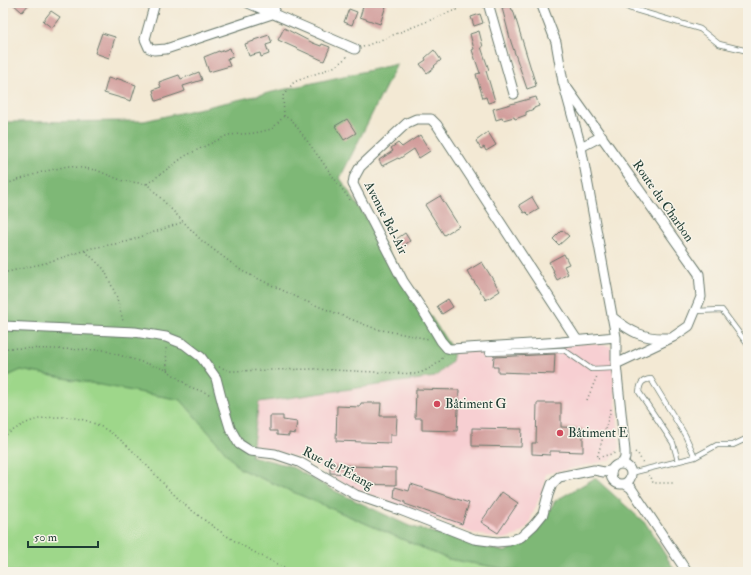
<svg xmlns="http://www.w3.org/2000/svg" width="751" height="575" font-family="'IM FELL Double Pica',serif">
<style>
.built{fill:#f7cfd2}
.green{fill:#9ed78a;stroke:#5e8a5f}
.forest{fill:#7eb876;stroke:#4e7a55}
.building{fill:#d29d9b}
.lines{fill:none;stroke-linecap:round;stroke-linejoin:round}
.lane-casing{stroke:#69796c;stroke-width:6}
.street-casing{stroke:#69796c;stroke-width:11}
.path{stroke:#69796c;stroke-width:1.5;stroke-dasharray:1 3;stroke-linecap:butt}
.lane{stroke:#fff;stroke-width:4.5}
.street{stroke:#fff;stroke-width:9}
.poi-dot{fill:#d1495b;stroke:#f7f3e8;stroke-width:1.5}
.labels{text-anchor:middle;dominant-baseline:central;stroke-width:3;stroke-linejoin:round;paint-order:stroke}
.street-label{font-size:13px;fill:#1f3d34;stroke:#f7f3e8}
.poi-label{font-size:13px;fill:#1f3d34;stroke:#f7f3e8;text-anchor:start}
</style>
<rect width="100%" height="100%" fill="#f7f3e8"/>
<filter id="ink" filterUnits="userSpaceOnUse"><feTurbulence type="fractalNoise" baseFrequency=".025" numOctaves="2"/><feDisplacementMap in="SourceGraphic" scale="8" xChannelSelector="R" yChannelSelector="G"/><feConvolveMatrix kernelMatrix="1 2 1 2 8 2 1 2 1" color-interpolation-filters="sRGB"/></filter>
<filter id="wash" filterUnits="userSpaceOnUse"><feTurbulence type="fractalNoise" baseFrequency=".012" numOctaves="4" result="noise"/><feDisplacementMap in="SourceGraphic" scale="16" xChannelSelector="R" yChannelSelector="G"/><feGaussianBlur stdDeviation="0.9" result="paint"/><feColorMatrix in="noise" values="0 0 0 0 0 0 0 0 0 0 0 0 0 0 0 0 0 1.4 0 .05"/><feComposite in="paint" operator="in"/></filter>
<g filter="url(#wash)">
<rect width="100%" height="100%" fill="#f3e9d4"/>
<!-- built -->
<path class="built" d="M586 343 611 346 620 447 611 460 545 474V484L528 526 518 535 503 539 472 533 355 489 326 473 308 461 253 444 259 402 434 377 454 352Z"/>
<!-- green -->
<path class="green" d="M21 370 181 400 240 469 448 559 523 572H3V378Z"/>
<!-- forest -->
<path class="forest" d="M397 64 340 178 454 352 452 361 435 377 259 402 251 456 290 466 335 491 409 526 505 552 537 531 555 501 595 478 646 524 676 572H523L448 559 240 469 181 400 21 370 3 378V122L144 121Z"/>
<g id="blocks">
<!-- building -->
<path class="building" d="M12 3H30L22 12Z
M364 3H387L380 24 360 17Z
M510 5 512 10H513L535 82 536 86 527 89 511 42 502 8Z
M349 9 357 12 352 25 344 22Z
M51 11 60 17 52 28 43 21Z
M480 14 483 23 474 26 471 17Z
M284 28 313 43 321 46 322 44 330 47 324 61 278 40Z
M479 31 483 47H481L489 70 486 71 495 101 488 103 486 97 483 98 477 78 476 74 481 73H480L472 50 474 49 470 34Z
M102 33 115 37 109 58 95 53Z
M269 35 272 43 266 45 269 54 261 57 260 53 249 56 245 44 254 41V40Z
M230 48 233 57 227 59 230 66 209 72 204 57 219 51 220 52Z
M434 50 441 60 434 66 435 67 427 73 420 64 426 60 425 58Z
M199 72 202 80 183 86 185 91 180 93 156 101 153 90 161 87 159 82 179 75 181 79Z
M108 78 115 80 116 78 136 85 131 101 104 93Z
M536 97 539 106 534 108V109L526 112V115L515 119 514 117 503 120 502 118 496 120 493 109Z
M347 119 356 133 344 140 335 126Z
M488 132 496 145 486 151 484 147 481 149 476 141Z
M420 135 430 151 419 158 414 149 399 159 398 158 382 166 379 160 393 151 391 148 398 143 402 147Z
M440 196 459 226 444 235 425 205Z
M532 197 539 209 529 215 526 212 524 213 519 205Z
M562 230 569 236 559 245 553 239Z
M405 233 410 241 400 248 395 240Z
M564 254 569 264 564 266 568 274 557 280 553 272 554 271 549 262Z
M482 262 500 291 486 300 467 271Z
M448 299 453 307 442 314 437 306Z
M555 354 554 374 498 372V367H493L494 357Z
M416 389 459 390 457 431 422 430V418H415Z
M361 403H381L380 416H397L396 435H390V443L336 441 337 406 360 407Z
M537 403H561V427L583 428V452L555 451H550V455L532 454V443H536Z
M270 416H283V420L297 422 295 434 289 433V436L277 435V431H270Z
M472 428 522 429 521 447 472 446Z
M330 465 396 468V485L360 484V482H355V474L330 473Z
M411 484 469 503 462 524 405 504V502L394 498 395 487 409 491Z
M502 492 518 503 498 533 481 522Z"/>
</g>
</g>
<g filter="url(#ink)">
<use href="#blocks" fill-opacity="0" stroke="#69796c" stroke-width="1"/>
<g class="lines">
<defs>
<path id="lane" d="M620 3 629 8 700 29 719 44 748 51
M695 311 722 310 748 345
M488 353 564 350 591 369 616 368
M695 457 717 445H733L748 438
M631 473 695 457 685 435 651 379C642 380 640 383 639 392L673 443 678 461"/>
<path id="street" d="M155 3 145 39 149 48 154 50 166 49 272 14
M248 3 355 49
M488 3 514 94
M541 3 556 42 563 82 581 147 616 337V364L625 451V458L622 464
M272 14 276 3
M567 88 699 274 701 297 689 326 673 337 616 364
M581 147 602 136
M612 317C631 332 643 339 668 338
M3 326 135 332 166 337 184 344 201 357 216 378 223 405 230 428 239 444 250 451 275 454 299 462 356 495 400 510 474 539 497 542 509 541 521 537 534 525 543 514 548 495 552 484 559 477 594 470 604 472 612 470
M577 340 437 125 431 119H416L407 123 360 167 354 178 353 184 356 190 403 281 422 309 441 341 447 348 451 349 561 342 616 337
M611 474a10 10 0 1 1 20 0a10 10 0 1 1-20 0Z
M625 484 631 488 687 572"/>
</defs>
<!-- lane casing -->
<use href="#lane" class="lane-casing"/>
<!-- street casing -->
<use href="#street" class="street-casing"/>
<!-- path -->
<path class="path" d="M363 47 458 9 463 3
M284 116 283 96 294 82 336 66 348 56
M147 184 185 156 228 135 255 133 272 129 284 116 292 120 350 200
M3 185 42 172 68 166 96 170 123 181 147 184 202 241 242 271 305 301 376 329 429 339
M85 251 104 269 116 295 123 321 124 322
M3 273 45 263 92 248 126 242 183 222
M3 349 8 348 103 350 167 370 166 346
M219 367 231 371 313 369 416 374C426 371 439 365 444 355
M167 370 190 387 212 395
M587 400 597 376
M611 409 597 458 615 453
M3 437C25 422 35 417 62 417 120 417 148 475 189 508 209 524 231 540 254 552 267 559 280 565 292 572
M635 452 638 454 643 463
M648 476 651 477 653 483H674"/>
<!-- lane -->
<use href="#lane" class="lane"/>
<!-- street -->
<use href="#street" class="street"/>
</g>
</g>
<!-- markers -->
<g class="poi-dot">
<circle cx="437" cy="404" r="4"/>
<circle cx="560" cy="433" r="4"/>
</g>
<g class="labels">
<!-- street labels -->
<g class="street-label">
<text transform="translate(663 201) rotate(55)">Route du Charbon</text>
<text transform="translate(386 218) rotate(63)">Avenue Bel-Air</text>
<text transform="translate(338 468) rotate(27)">Rue de l'Étang</text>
</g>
<!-- poi labels -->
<g class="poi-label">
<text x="445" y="404">Bâtiment G</text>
<text x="568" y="433">Bâtiment E</text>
</g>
</g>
<!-- margin -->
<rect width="751" height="575" fill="none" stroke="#f7f3e8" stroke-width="16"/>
<!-- scale -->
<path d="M28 541v6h70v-6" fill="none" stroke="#1f3d34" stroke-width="2"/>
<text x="34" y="541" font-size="12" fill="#1f3d34" stroke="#f7f3e8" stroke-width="3" paint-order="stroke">50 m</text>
</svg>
